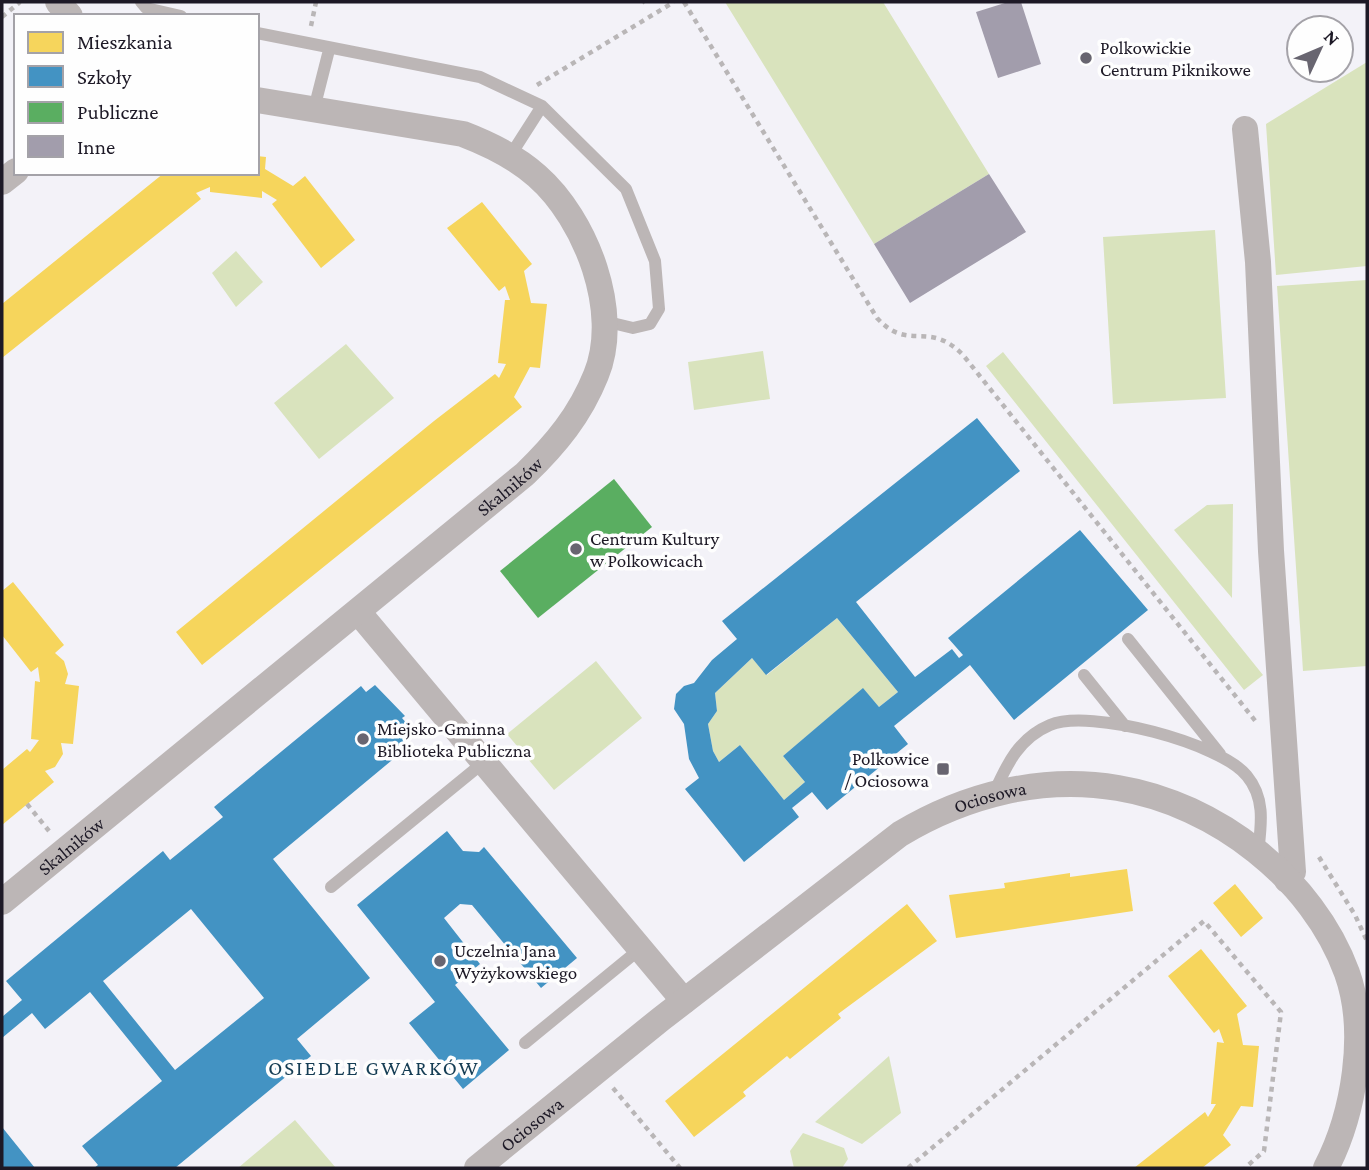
<svg xmlns="http://www.w3.org/2000/svg" width="1369" height="1170" font-family="'Crimson Pro',serif">
<style>
.green{fill:#d9e3bd}
.homes{fill:#f6d55c}
.schools{fill:#4393c3;fill-rule:evenodd}
.public{fill:#5aae61}
.building{fill:#a29dac}
.lines{fill:none;stroke-linecap:round;stroke-linejoin:round}
.path{stroke:#b9b6b7;stroke-width:4.5;stroke-dasharray:5 5;stroke-linecap:butt}
.lane{stroke:#bcb6b6;stroke-width:12}
.street{stroke:#bcb6b6;stroke-width:26}
.poi-dot{fill:#686570;stroke:#fefefe;stroke-width:2.5}
.labels{text-anchor:middle;dominant-baseline:central;stroke-width:7;stroke-linejoin:round;paint-order:stroke}
.poi-label{font-size:19px;fill:#1d1926;stroke:#fefefe;text-anchor:start}
.street-label{font-size:19px;fill:#1d1926;stroke:#fefefe}
.neighbourhood-label{font-size:21px;letter-spacing:2px;fill:#153d54;stroke:#fefefe}
</style>
<rect width="100%" height="100%" fill="#f3f2f8"/>
<!-- green -->
<path class="green" d="M725 2H883L989 174 874 244Z
M1367 62V266L1276 275 1266 124Z
M1215 230 1226 398 1113 404 1103 237Z
M236 251 263 282 236 307 212 273Z
M1367 280V666L1303 671 1277 286Z
M346 344 394 398 319 459 274 403Z
M763 351 770 399 694 410 688 362Z
M1003 352 1263 675 1244 690 986 366Z
M1233 504 1232 598 1174 530 1207 505Z
M837 618 898 692 879 707 863 689 783 756 805 782 784 800 740 745 719 762 713 751 708 724 717 711 715 693 752 658 767 675Z
M596 661 642 718 554 790 507 734Z
M889 1056 901 1113 862 1144 815 1122Z
M295 1120 336 1168H238Z
M803 1133 844 1148 848 1159 842 1168H794L790 1151Z"/>
<!-- homes -->
<path class="homes" d="M257 156 266 157 265 169 293 186 305 176 355 240 321 268 272 204 277 200 262 191V198L210 192V187L196 193 201 199 2 358V304L164 173 182 176 257 173Z
M482 202 532 264 524 271 531 303 547 304 540 368 530 367 514 397 522 407 202 665 176 632 434 421 495 374 499 378 506 364 498 363 505 300H510L505 286 499 291 447 228Z
M13 582 64 645 55 653 64 661 68 674 65 684 79 686 73 744 61 743 63 754 55 767 45 771 54 782 2 825V770L27 749 30 752 39 740 31 739 35 681 40 682 38 667 31 672 2 635V591Z
M1127 869 1133 911 956 938 949 895 1005 888 1004 883 1070 873V877Z
M1235 884 1263 918 1241 937 1213 903Z
M907 904 937 941 838 1014 841 1018 790 1059 787 1056 743 1092 746 1096 694 1137 665 1101Z
M1201 949 1247 1006 1237 1014 1243 1045 1259 1046 1253 1107 1241 1106 1223 1135 1231 1145 1202 1168H1134L1205 1112 1208 1117 1216 1104H1211L1217 1042 1224 1043 1219 1029 1214 1033 1168 976Z"/>
<!-- schools -->
<path class="schools" d="M977 418 1020 471 856 602 915 677 952 649 959 658 963 655 948 638 1080 530 1148 610 1014 720 970 665 894 726 908 744 827 810 812 792 792 808 799 817 744 862 685 789 699 778 689 759 684 724 674 709 676 694 684 686 694 683 712 660 737 639 722 621ZM837 618 898 692 879 707 863 688 783 756 805 782 784 800 740 745 719 762 713 751 708 724 717 711 715 693 752 658 766 675Z
M375 685 405 716 402 718 414 732 404 740 409 746 273 859 370 978 297 1039 311 1056 175 1168H94L98 1165 82 1146 162 1081 90 992 45 1029 32 1013 2 1038V1017L22 1000 6 981 163 851 170 860 223 817 214 807 361 686 366 692ZM191 909 264 998 175 1070 103 981Z
M447 831 463 851 479 852 484 847 577 958 541 988 472 905 460 904 444 918 480 964 455 985 509 1050 463 1089 409 1023 435 1002 357 905Z
M2 1127 35 1168H2Z"/>
<!-- public -->
<path class="public" d="M614 479 652 527 538 618 500 571Z"/>
<!-- building -->
<path class="building" d="M1008 2H1021L1041 64 998 78 976 12Z
M989 174 1026 232 910 303 874 244Z"/>
<g class="lines">
<!-- path -->
<path class="path" d="M644 2 645 3
M684 2 877 318C909 353 928 319 963 355L1257 723
M2 17 20 2
M311 26 316 2
M537 85 674 2
M27 804 49 831
M1319 857 1355 915 1367 941
M613 1088 680 1168
M908 1168 1204 921 1281 1012 1264 1151 1245 1168"/>
<!-- lane -->
<path class="lane" d="M141 2 146 8 181 16
M257 33 480 77 542 106 626 189 655 261 659 309 650 324 633 328 604 321
M314 109 329 50
M510 156 542 106
M1128 639 1220 754
M1084 675 1125 726
M994 793C1007 764 1019 738 1050 725 1089 708 1221 743 1247 776 1266 799 1261 826 1258 853
M331 887 484 762
M525 1043 640 949"/>
<!-- street -->
<g class="street">
<path d="M58 2 70 16"/>
<path d="M1245 129 1258 262 1271 551 1293 872 1287 880"/>
<path d="M2 182 16 171"/>
<path d="M359 613 684 1001"/>
<path id="s1" d="M2 902 525 474C556 444 580 415 596 375 622 312 586 219 537 176 516 157 489 144 463 134L257 100"/>
<path id="s2" d="M477 1168 661 1019 900 834C965 795 1041 775 1118 788 1216 804 1313 879 1347 973 1368 1032 1354 1114 1326 1168"/>
</g>
</g>
<!-- markers -->
<g class="poi-dot">
<circle cx="1086" cy="58" r="7"/>
<circle cx="576" cy="549" r="7"/>
<circle cx="363" cy="739" r="7"/>
<rect x="936" y="762" width="14" height="14" rx="3.5"/>
<circle cx="440" cy="961" r="7"/>
</g>
<g class="labels">
<!-- poi labels -->
<g class="poi-label">
<text x="1100" y="47">Polkowickie<tspan x="1100" dy="22">Centrum Piknikowe</tspan></text>
<text x="590" y="538">Centrum Kultury<tspan x="590" dy="22">w Polkowicach</tspan></text>
<text x="377" y="728">Miejsko-Gminna<tspan x="377" dy="22">Biblioteka Publiczna</tspan></text>
<text x="929" y="758" text-anchor="end">Polkowice<tspan x="929" dy="22">/ Ociosowa</tspan></text>
<text x="454" y="950">Uczelnia Jana<tspan x="454" dy="22">Wyżykowskiego</tspan></text>
</g>
<!-- street labels -->
<g class="street-label">
<text stroke="none"><textPath href="#s1" startOffset="656">Skalników</textPath></text>
<text stroke="none"><textPath href="#s2" startOffset="637">Ociosowa</textPath></text>
<text stroke="none"><textPath href="#s1" startOffset="89">Skalników</textPath></text>
<text stroke="none"><textPath href="#s2" startOffset="70">Ociosowa</textPath></text>
</g>
<!-- neighbourhood labels -->
<g class="neighbourhood-label">
<text x="374" y="1068">OSIEDLE GWARKÓW</text>
</g>
</g>
<!-- border -->
<rect width="1369" height="1170" fill="none" stroke="#1d1926" stroke-width="7"/>
<!-- legend -->
<rect x="14" y="14" width="245" height="161" fill="#fefefe" stroke="#a4a2a8" stroke-width="2"/>
<rect x="28" y="32" width="35" height="21" fill="#f6d55c" stroke="#a4a2a8" stroke-width="2"/>
<text x="77" y="49" font-size="21" fill="#1d1926">Mieszkania</text>
<rect x="28" y="66" width="35" height="21" fill="#4393c3" stroke="#a4a2a8" stroke-width="2"/>
<text x="77" y="84" font-size="21" fill="#1d1926">Szkoły</text>
<rect x="28" y="102" width="35" height="21" fill="#5aae61" stroke="#a4a2a8" stroke-width="2"/>
<text x="77" y="119" font-size="21" fill="#1d1926">Publiczne</text>
<rect x="28" y="136" width="35" height="21" fill="#a29dac" stroke="#a4a2a8" stroke-width="2"/>
<text x="77" y="154" font-size="21" fill="#1d1926">Inne</text>
<!-- north arrow -->
<g transform="translate(1320 49) rotate(46)"><circle r="33" fill="#fefefe" stroke="#a4a2a8" stroke-width="2"/>
<path d="M0-5L12 26L0 18L-12 26Z" fill="#686570"/>
<text y="-10" font-size="19" font-weight="bold" text-anchor="middle" fill="#1d1926">N</text>
</g>
</svg>
